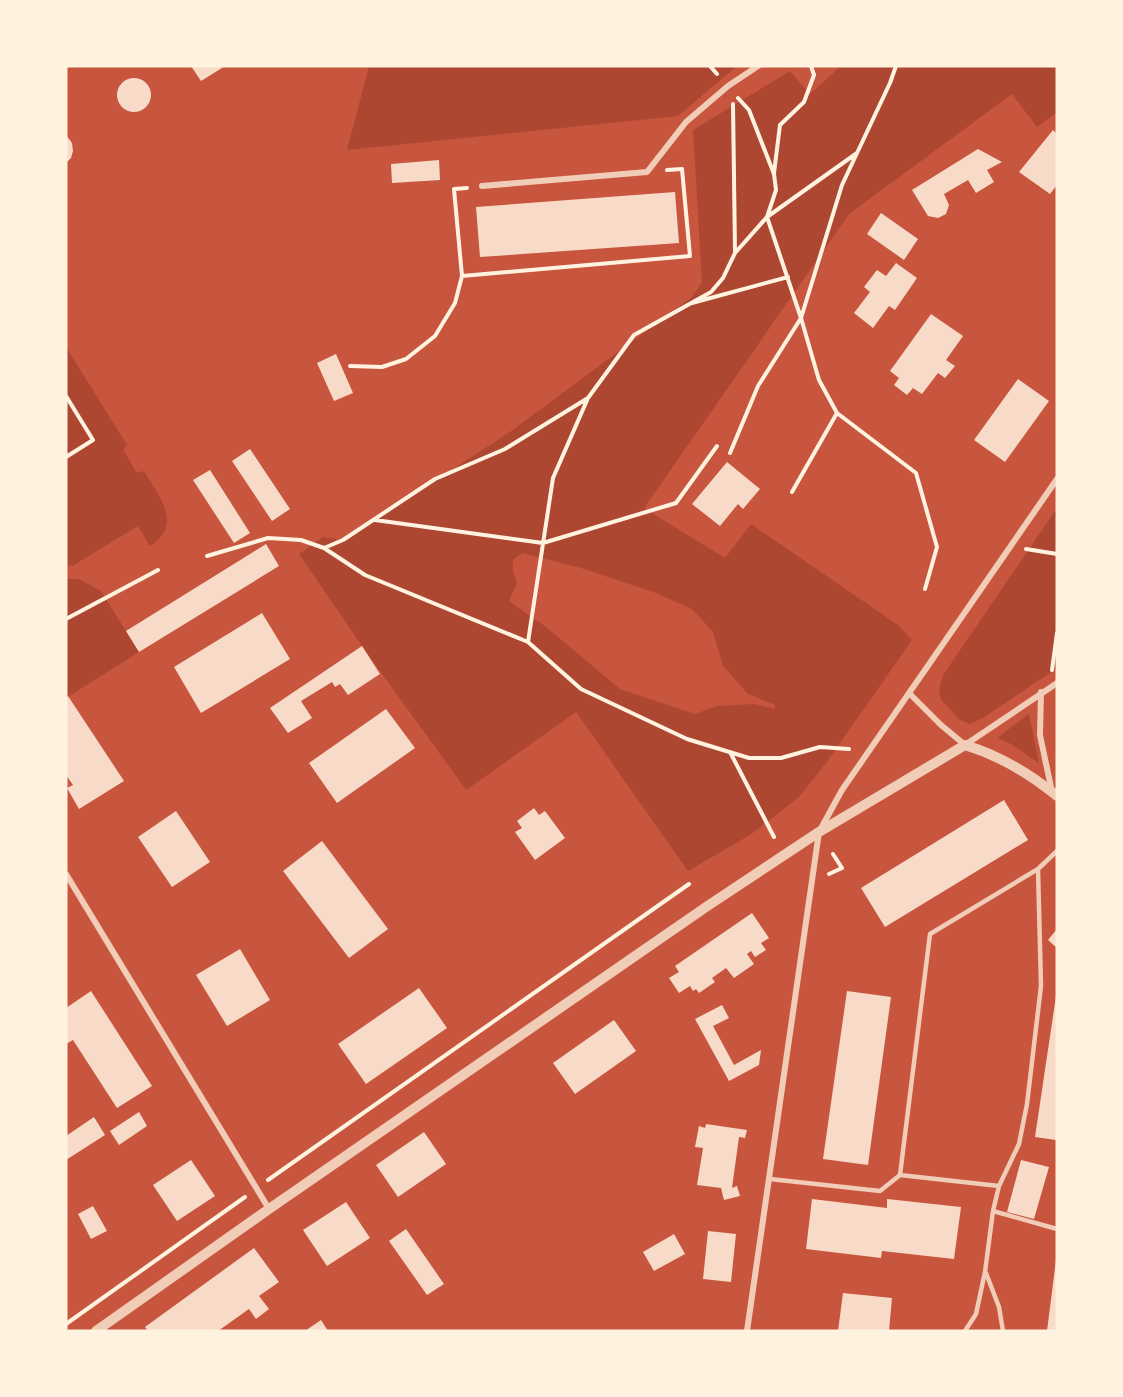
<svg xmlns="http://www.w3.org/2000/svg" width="1123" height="1397" font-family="Inter,sans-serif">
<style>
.green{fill:#ae4732;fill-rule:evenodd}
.building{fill:#f7dbc8}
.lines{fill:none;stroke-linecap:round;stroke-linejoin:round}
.path{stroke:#fff3e0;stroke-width:4}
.service{stroke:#f1ccb7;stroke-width:4.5}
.minor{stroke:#f1ccb7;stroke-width:6}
.tertiary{stroke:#f1ccb7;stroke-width:10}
</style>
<rect width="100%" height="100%" fill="#c8553d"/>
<!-- green -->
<path class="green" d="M369 66H737L678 116 347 150Z
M841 66H1057V112L1037 127 1012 94 849 214 644 508 725 558 751 524 898 625 912 640 826 763 799 797 750 835 688 871 576 712 466 790 362 646 299 554 323 537 343 540 510 432 692 297 702 282 693 130 790 71 810 94ZM522 553 581 568 656 593 692 609 713 632 723 666 748 694 775 705 774 709 755 704 717 706 695 714 620 689 546 627 509 601 517 583 513 571V560Z
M66 347 127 445 123 450 137 473 144 471C159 497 184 524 150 546L138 526 72 566 66 565Z
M1057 508V668L983 718 970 724 960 720 941 700 939 690 943 675Z
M66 579H79L101 591 139 652 66 698Z
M1029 714 1039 763 1011 744 997 738Z"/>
<!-- building -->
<path class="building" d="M191 66H221L222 68 201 81Z
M117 95a17 17 0 1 1 34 0a17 17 0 1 1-34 0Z
M1053 130 1057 134V185L1050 194 1019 172Z
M66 135 72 143 73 151 71 158 66 163Z
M978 149 1002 162 987 170 994 182 976 193 968 180 944 194 949 205 946 214 938 218 928 216 912 190Z
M439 160 440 180 392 183 391 164Z
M675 192 679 243 480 257 476 207Z
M881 213 918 239 904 260 867 234Z
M896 263 917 278 895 310 889 306 873 328 854 313 870 292 864 287 877 270 886 276Z
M931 314 963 336 946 360 955 366 945 378 938 373 922 394 913 388 907 395 894 385 899 378 890 371Z
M336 354 353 393 334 401 317 363Z
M1018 379 1049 401 1005 462 974 440Z
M250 449 290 509 272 521 232 461Z
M727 462 760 489 743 509 738 504 720 526 692 504Z
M210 470 250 533 234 543 193 480Z
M266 544 279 566 139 652 126 631Z
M262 613 290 659 201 713 174 667Z
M362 646 380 674 348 695 340 684 335 687 332 682 301 701 312 718 288 733 270 708Z
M68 696 124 781 79 809 67 788 73 785 66 775V698Z
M386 709 415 748 337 803 309 763Z
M1004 800 1028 840 885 927 861 888Z
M534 808 539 815 545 811 565 838 535 860 515 832 522 828 517 821Z
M176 811 210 862 172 887 138 837Z
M322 841 388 929 349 958 283 871Z
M752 913 769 938 761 943 766 950 755 957 751 951 747 954 754 964 734 978 726 968 712 978 715 982 699 993 696 989 693 991 690 986 679 993 669 978 679 972 675 966Z
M1057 929V948L1048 940Z
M240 949 270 1000 227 1026 196 975Z
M419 988 447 1028 366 1084 338 1044Z
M91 991 152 1086 117 1108 73 1040 66 1044V1008Z
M847 991 891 997 868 1165 823 1159Z
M1056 996H1057L1056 1140 1035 1137Z
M722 1005 729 1018 713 1026 734 1065 761 1050 759 1065 729 1081 695 1019Z
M614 1020 636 1051 575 1094 553 1063Z
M139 1112 147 1126 119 1145 110 1131Z
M94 1117 105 1135 66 1160V1136Z
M706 1124 747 1130 745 1138 739 1137 732 1188 737 1186 740 1196 724 1200 721 1188 697 1185 703 1148 695 1147 699 1126 705 1128Z
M424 1132 446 1164 398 1197 376 1165Z
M191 1160 215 1196 177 1221 153 1185Z
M1021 1160 1049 1167 1034 1219 1007 1212Z
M812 1199 887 1208V1199L961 1207 954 1259 882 1251 881 1258 806 1249Z
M346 1202 370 1238 327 1266 303 1230Z
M93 1206 107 1231 91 1239 78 1214Z
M406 1229 444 1284 427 1295 389 1241Z
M708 1231 736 1234 731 1282 703 1279Z
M674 1234 685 1254 654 1271 643 1252Z
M254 1248 279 1282 259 1296 269 1309 256 1319 249 1309 218 1331H148L145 1327Z
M1056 1260 1057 1331H1047Z
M843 1293 892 1298 889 1331H838Z
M321 1320 328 1331H305Z"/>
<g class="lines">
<!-- path -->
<path class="path" d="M710 66 717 74
M733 104 735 252
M857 153 767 217 801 318 819 380 837 413 916 473 937 547 925 589
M774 173 780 125 804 102 814 75 811 66
M467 188 454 189 462 276 690 256 682 169 667 170
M692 303 788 277
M350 366 382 367 406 359 435 336 455 303 462 276
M66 396 93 440 66 457
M730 453 758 386 801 318 842 185 890 83 896 66
M792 492 837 413
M375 520 543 543 676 503 717 446
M324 548 343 540 435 479 505 449 588 398 634 335 711 292 723 278 735 253 767 217 776 190 774 174 749 110 738 98
M1026 549 1057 554
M207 556 268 538 301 540 324 548 365 575 528 642 581 689 687 739 749 758H781L820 747 849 749
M66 619 158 570
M528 642 553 478 588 398
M1052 670 1057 633
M730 752 774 837
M829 874 842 868 833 854
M268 1180 689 884
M66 1324 245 1197"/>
<!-- service -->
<path class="service" d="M900 1175 999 1186
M770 1179 880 1191 900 1175 930 934 1038 869
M993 1211 1057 1229
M986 1273 999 1307 1003 1331
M965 1331 976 1314 985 1272 993 1211 999 1186 1019 1144 1027 1104 1041 986 1038 869 1057 851"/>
<!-- minor -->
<path class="minor" d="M482 186 647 172 686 122 728 86 758 66
M1041 692 1040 735 1052 792
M909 693 941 725 965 745 1057 683
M66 874 269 1209
M747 1331 819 832 842 790 1057 479"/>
<!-- tertiary -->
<path class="tertiary" d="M96 1331 269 1209 706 907 819 832 965 745C1001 756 1029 773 1057 796"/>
</g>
<!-- border -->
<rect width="1123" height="1397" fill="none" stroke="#fff3e0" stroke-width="135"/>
</svg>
